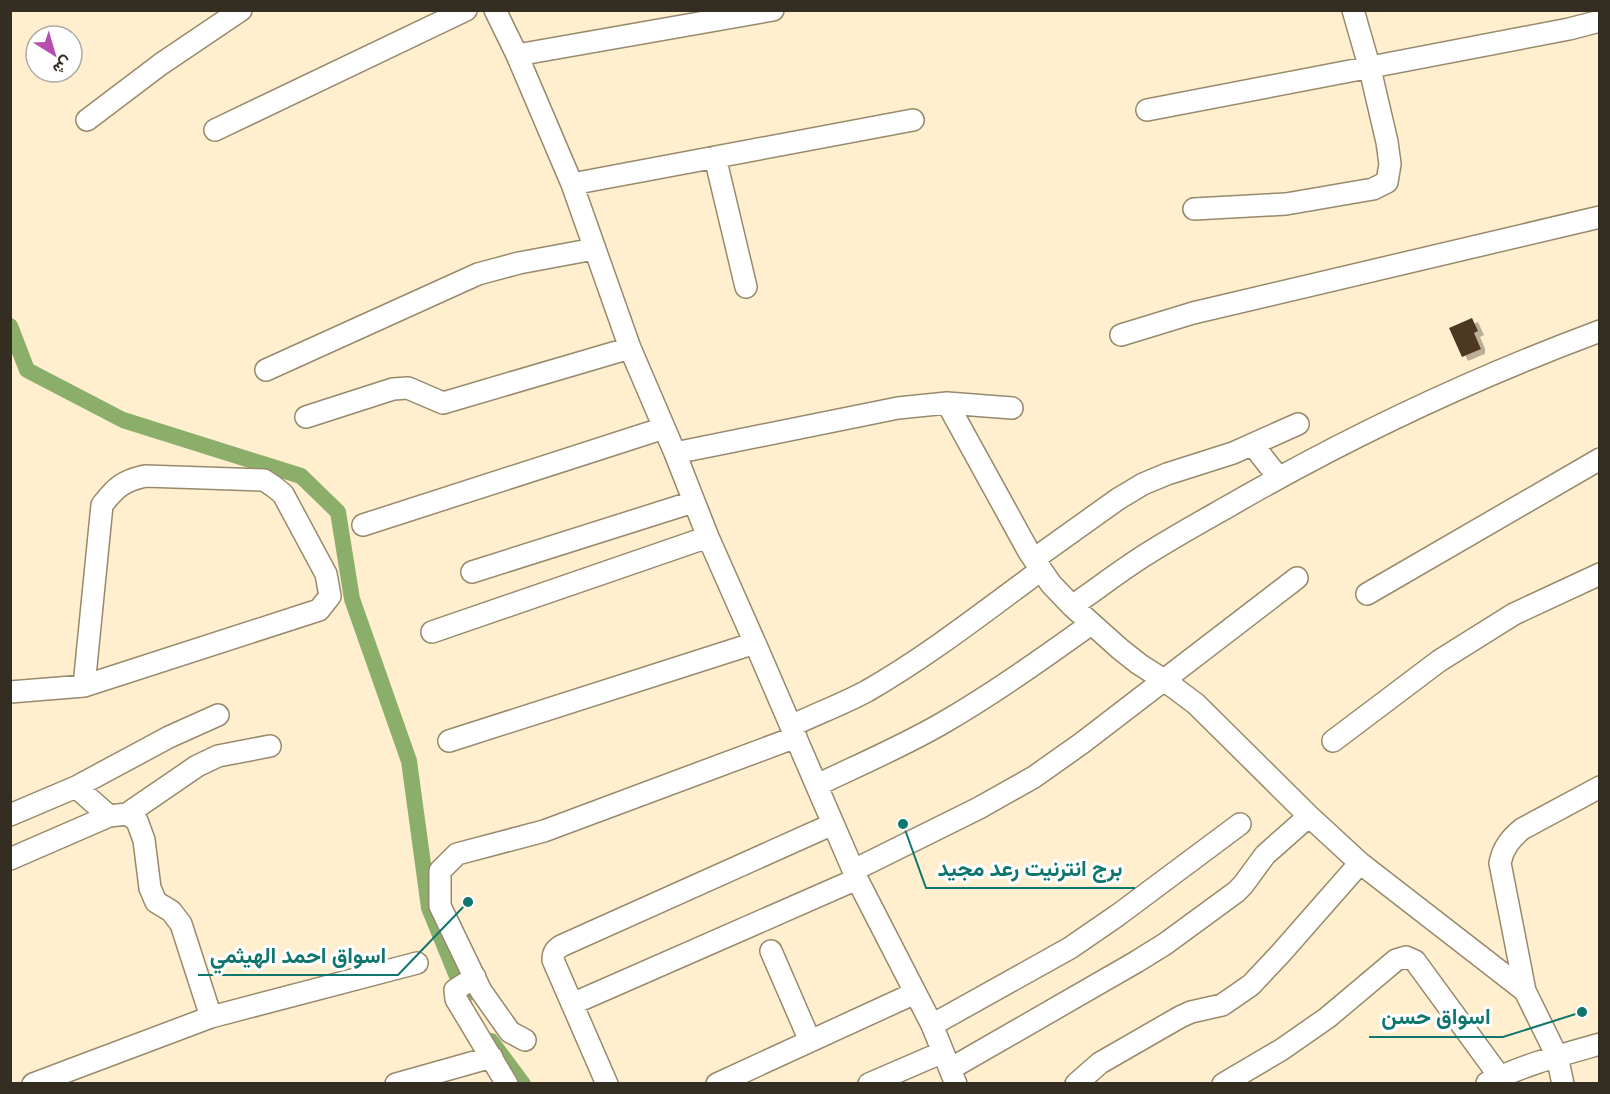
<svg xmlns="http://www.w3.org/2000/svg" width="1610" height="1094" font-family="'IBM Plex Serif',Vazirmatn,serif">
<style>
.lines{fill:none;stroke-linecap:round;stroke-linejoin:round}
.canal{stroke:#8baf6b;stroke-width:16}
.building{fill:#4e3823;filter:url(#shadow)}
.minor-casing{stroke:#97896b;stroke-width:24}
.minor{stroke:#fff;stroke-width:21}
.leader{fill:none;stroke:#0f766e;stroke-width:2}
.callout-dot{fill:#0f766e;stroke:#fff;stroke-width:2}
.callout-label{font-size:22px;text-anchor:middle;font-weight:bold;fill:#0f766e;stroke:#fff;stroke-width:6;stroke-linejoin:round;paint-order:stroke}
</style>
<defs>
<filter id="shadow"><feDropShadow dx="6" dy="4" stdDeviation="0" flood-color="#0004"/></filter>
</defs>
<rect width="100%" height="100%" fill="#ffefcf"/>
<g class="lines">
<!-- canal -->
<path class="canal" d="M10 326 27 370 123 420 301 476 338 512 352 599 409 761 429 908 465 996
M491 1041 523 1084"/>
</g>
<!-- building -->
<path class="building" d="M1472 318 1478 331 1474 333 1481 349 1462 357 1449 328Z"/>
<g class="lines">
<defs>
<path id="minor" d="M495 10 517 55 572 184 630 348 675 453 708 537 755 643 857 879 932 1025 956 1084
M517 55 773 10
M1147 110 1569 29 1600 21
M87 120 161 64 241 10
M215 130 466 10
M715 157 746 287
M572 184 913 120
M1194 209 1286 204 1373 189 1387 182 1390 164 1387 142 1370 69 1353 10
M1121 335 1193 313 1600 217
M266 370 478 274 519 263 594 249
M947 403 1029 552 1051 584 1072 606 1120 649 1139 664 1164 680 1196 704 1309 816 1360 863 1525 991 1557 1056 1563 1084
M306 417 393 389 408 388 443 403 630 348
M1253 445 1278 477
M675 453 898 408 947 403 1012 408
M363 525 664 428
M1034 559 1118 499 1143 484 1167 474 1233 453 1298 424
M472 572 693 502
M1367 594 1600 459
M1072 606C1094 591 1116 574 1139 559 1168 540 1199 523 1229 506 1348 437 1471 379 1600 331
M432 632 708 537
M10 692 84 686 319 610 330 596 326 574 283 494 273 486 264 480 145 476C123 481 116 487 102 505L84 686
M791 726C816 714 843 704 867 691 928 656 984 612 1041 570
M449 741 755 643
M1333 741 1439 661 1514 614 1600 574
M817 785C859 765 901 747 941 724 993 694 1042 659 1091 624
M76 787 109 816
M127 814 197 766 218 756 270 746
M10 815 76 787 169 737 218 715
M10 859 109 816 127 814 137 821 144 840 150 888 156 902 171 911 181 924 211 1017
M854 870 979 808 1034 777 1082 743 1297 578
M771 951 810 1041
M475 977 455 990 456 999 507 1084
M1525 991 1500 863C1503 848 1510 839 1522 829L1600 787
M572 1004 857 879
M932 1025 1070 948 1118 915 1240 824
M525 1040 510 1032 481 991 440 906V871L457 854 544 831 796 737
M950 1069 1136 962 1165 944 1236 892 1243 885 1265 855 1309 816
M1487 1083C1523 1065 1561 1055 1600 1044
M33 1084 211 1017 417 963
M396 1084 492 1057
M607 1084 553 960C553 953 555 950 561 946L833 824
M717 1084 915 993
M869 1084 943 1052
M1076 1084 1100 1063 1180 1017 1191 1012 1222 1005 1251 985 1281 953 1360 863
M1223 1084 1281 1050 1327 1018 1396 960 1406 957 1415 961 1500 1077"/>
</defs>
<!-- minor casing -->
<use href="#minor" class="minor-casing"/>
<!-- minor -->
<use href="#minor" class="minor"/>
</g>
<!-- callouts -->
<path class="leader" d="M903 824L926 888H1135M468 902L398 975H198M1582 1012L1503 1037H1369"/>
<g class="callout-dot">
<circle cx="903" cy="824" r="6"/>
<circle cx="468" cy="902" r="6"/>
<circle cx="1582" cy="1012" r="6"/>
</g>
<g class="callout-label">
<text x="1030" y="876">برج انترنيت رعد مجيد</text>
<text x="298" y="963">اسواق احمد الهيثمي</text>
<text x="1436" y="1024">اسواق حسن</text>
</g>
<!-- border -->
<rect width="1610" height="1094" fill="none" stroke="#342e22" stroke-width="24"/>
<!-- north arrow -->
<g transform="translate(54 54) rotate(143)"><circle r="28" fill="#ffffff" stroke="#aeaba7" stroke-width="1.5"/>
<path d="M0-4.5L10 22L0 15L-10 22Z" fill="#b84dae"/>
<text y="-9" font-size="16" font-weight="bold" text-anchor="middle" fill="#342e22">ش</text>
</g>
</svg>
